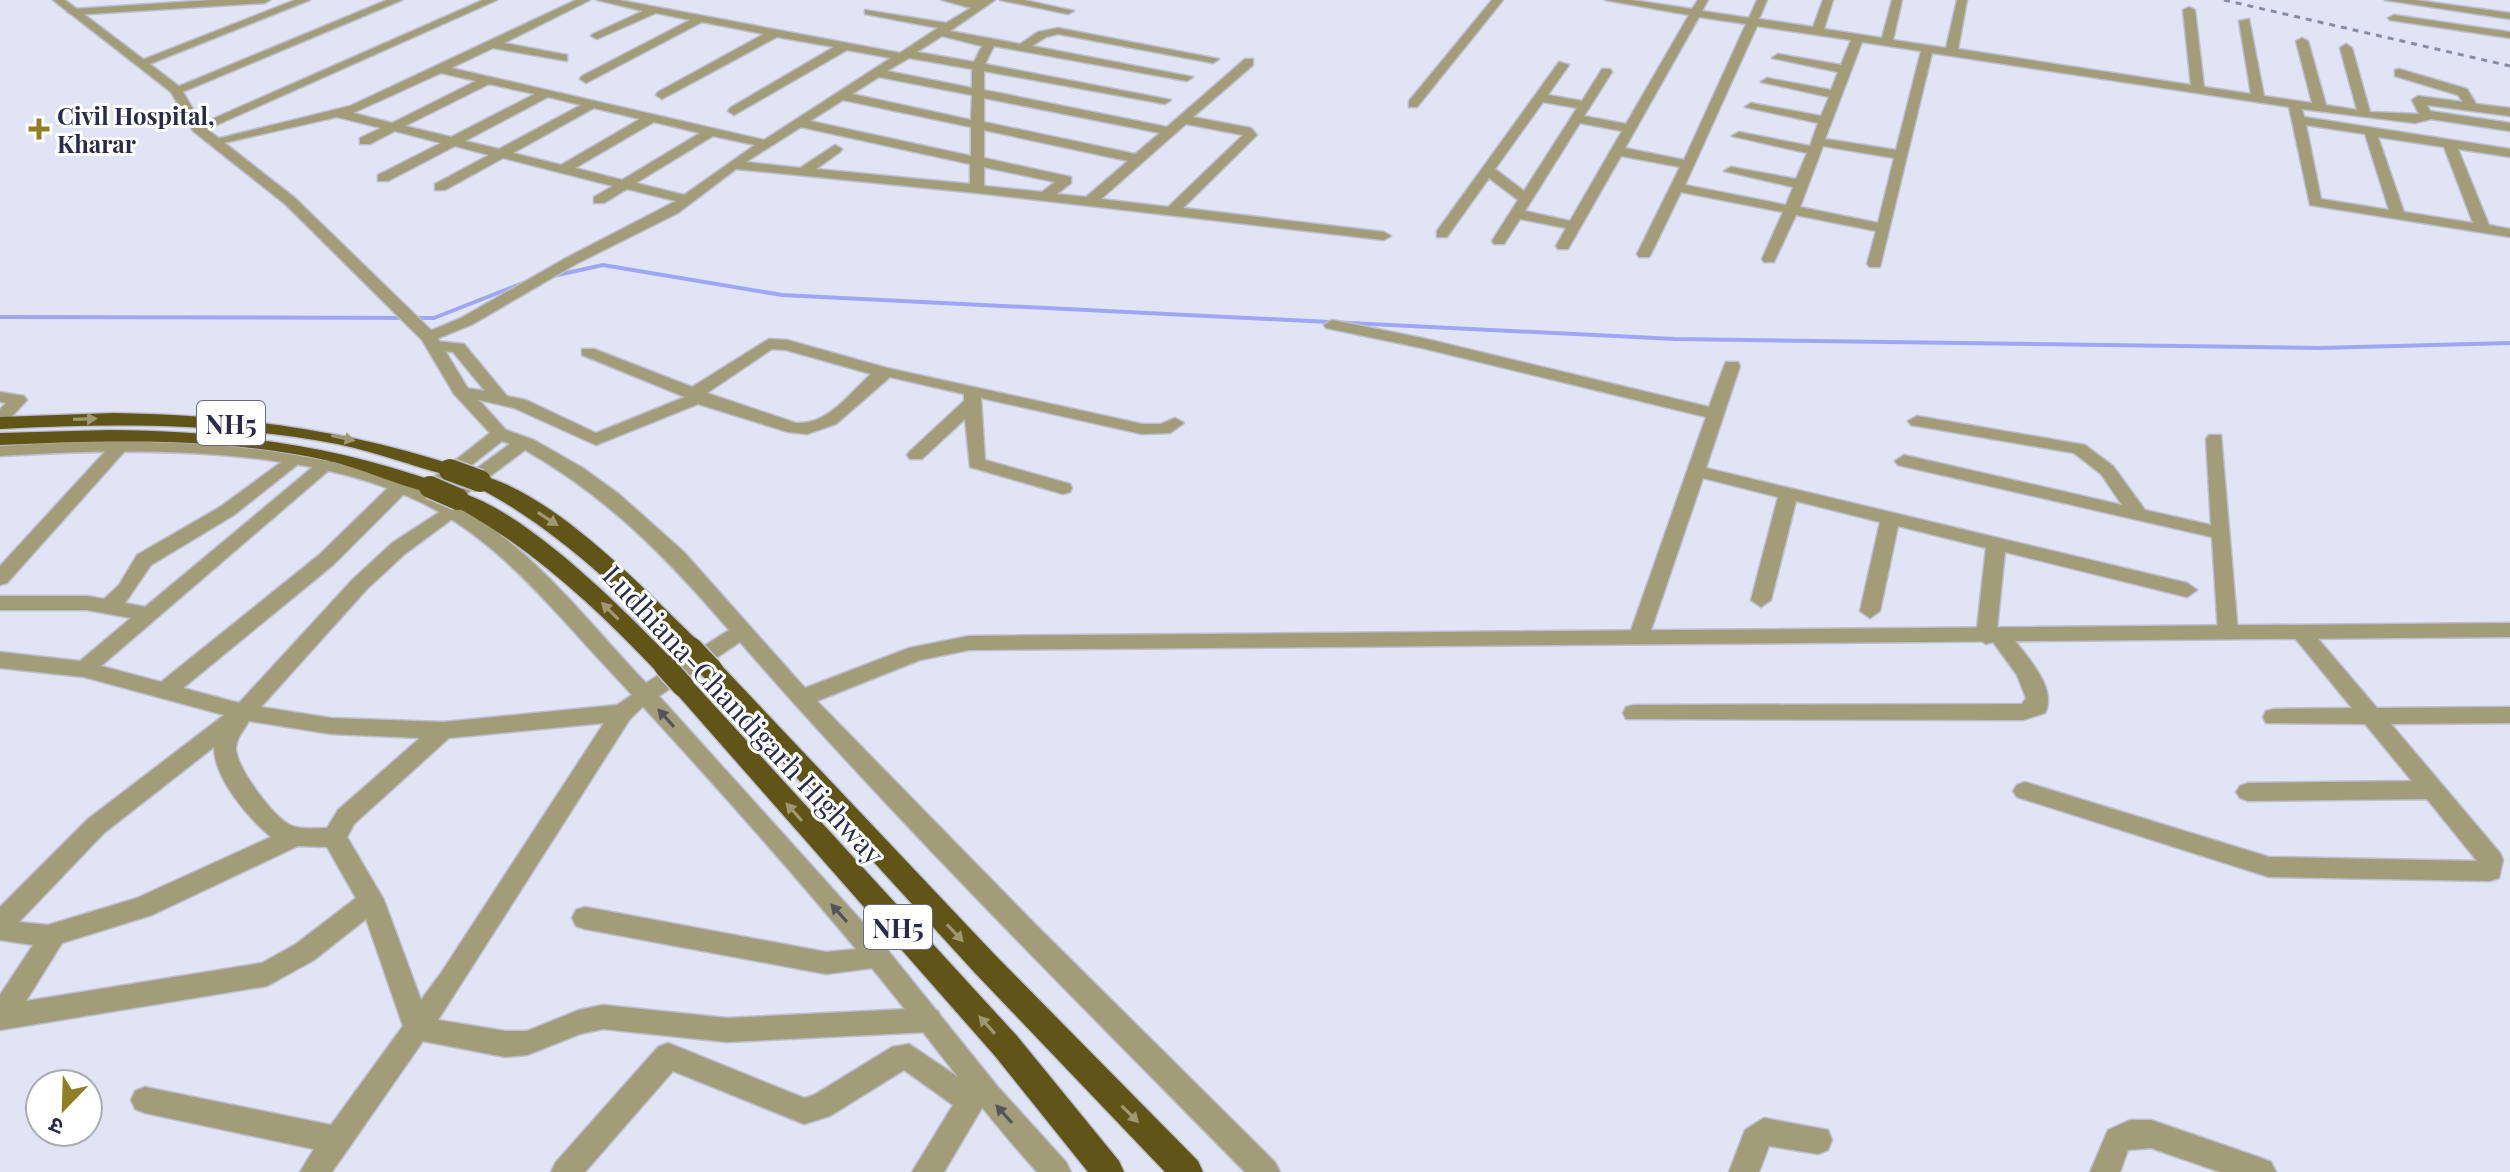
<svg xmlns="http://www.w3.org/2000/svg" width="2510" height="1172" font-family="'Playfair Display','Noto Sans Devanagari',serif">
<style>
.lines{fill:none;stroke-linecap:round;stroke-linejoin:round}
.stream{stroke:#9da7f6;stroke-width:4}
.minor-casing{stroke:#bcbfd2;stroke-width:3}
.tertiary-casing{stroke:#bcbfd2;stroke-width:3}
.trunk-casing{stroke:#bcbfd2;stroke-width:3}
.minor{fill:#a39c79;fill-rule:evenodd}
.tertiary{fill:#a39c79;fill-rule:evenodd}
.trunk{fill:#605416;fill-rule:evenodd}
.rail{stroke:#898da4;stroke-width:3;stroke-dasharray:6 6;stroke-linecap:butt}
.trunk-bridge-casing{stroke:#bcbfd2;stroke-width:25;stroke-linecap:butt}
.trunk-bridge{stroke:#605416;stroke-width:22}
.oneway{fill:#a09873}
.oneway2{fill:#53535a}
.poi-dot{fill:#917f26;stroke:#fff;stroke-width:3}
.labels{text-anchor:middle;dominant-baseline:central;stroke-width:6;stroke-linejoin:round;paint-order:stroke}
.far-poi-label{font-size:24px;font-weight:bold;fill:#282c4a;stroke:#fff;text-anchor:start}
.shield{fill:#fff;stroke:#686b80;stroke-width:2}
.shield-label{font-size:26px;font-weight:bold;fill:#282c4a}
.street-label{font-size:28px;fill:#282c4a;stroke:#fff}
</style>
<rect width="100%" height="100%" fill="#e1e4f4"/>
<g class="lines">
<!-- stream -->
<path class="stream" d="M553 276 603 265 782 295 1675 339 2319 348 2510 343
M0 317 434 318 528 281"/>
<defs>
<path id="minor" d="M212 0H270L265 3 73 15 67 12 73 9Z
M295 0H310L147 65 137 62Z
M387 0H402L180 93 170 90Z
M483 0H497L203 131 192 128Z
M576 0H590L504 43 567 55V61L493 48 451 68 764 140 891 58 847 50 734 115 728 111 730 108 834 47 777 37 662 99 656 95 658 92 764 34 702 22 586 83 580 79 582 76 690 20 656 13 597 39 591 36 593 34 643 11 597 0H619L900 53 938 28 865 14V10L946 23 971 8 942 0H995L950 31 1020 44 1038 32 1058 28 1219 59 1213 63 1058 34 1046 37 1032 46 1193 77 1187 81 994 46 985 64 1171 100 1165 104 984 71V90L1167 127 1245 59H1253V65L1193 117 1251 128 1257 135 1183 208 1384 232 1391 236 1384 240 977 193 736 169 678 213 576 264 473 324 429 342 421 337 423 334 461 318 566 258 676 201 627 189 604 203H594V197L613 186 503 158 445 190H435V184L489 155 455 146 388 181H378V175L441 143 395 131 370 144H360V138L381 128 337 117 215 145 208 141 350 106ZM942 36 982 46 974 62 917 52ZM909 58 972 69V88L887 71ZM441 73 476 81 392 123 353 113ZM879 77 972 95 971 120 852 94ZM489 84 535 94 451 137 405 126ZM548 97 581 105 499 149 465 141ZM984 98 1160 133 1135 154 984 122ZM843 100 971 127V156L810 121ZM594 108 640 119 561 165 513 153ZM654 122 700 133 622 180 575 168ZM1186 124 1243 135 1168 207 1101 199ZM801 127 970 164V184L816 169 840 152 842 149 835 145 800 168 746 162ZM984 130 1128 161 1086 197 1057 194 1071 183V177L984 158ZM713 136 755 145 684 195 636 183ZM984 167 1055 182 1042 192 984 186Z
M1000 0H1024L1074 11 1068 14Z
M1492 0H1503L1417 107H1409V101Z
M1605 0H1632L1692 9 1698 0H1708L1702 11 1749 18 1757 0H1767L1759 19 1813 27 1823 0H1833L1824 29 1882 38 1892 0H1902L1893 40 1946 48 1957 0H1967L1958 49 2191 85 2183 10 2189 7 2195 10 2204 87 2251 94 2239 21 2249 19 2264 96 2312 103 2296 41 2302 38 2308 41 2326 105 2357 110 2340 48 2346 44 2352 48 2370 112 2419 114 2412 100 2418 96 2463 102 2458 95 2395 76V70L2399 69 2467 89 2476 104 2510 108V116L2427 105 2430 111 2510 123V131L2431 119 2415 123 2302 109 2304 117 2510 149V157L2458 149 2489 225 2510 229V237L2310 205 2289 107 1932 53 1880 267H1870L1867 264 1876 231 1796 215 1774 262H1764L1762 259 1783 212 1681 192 1651 254 1649 257H1639L1637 254 1680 167 1621 156 1568 249H1558L1556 246 1566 228 1520 219 1504 244H1494L1492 241 1518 200 1489 178 1447 237H1437V231L1559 62 1569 65 1548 95 1582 101 1602 69H1610L1612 72 1584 116 1626 124 1689 15ZM1699 17 1746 24 1684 160 1625 148ZM1757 26 1851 40 1841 65 1778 54 1772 58 1838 72 1831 90 1767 78 1761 82 1829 97 1821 116 1751 103 1745 107 1818 123 1810 146 1739 132 1732 136 1807 153 1796 179 1731 167 1724 171 1793 187 1786 205 1685 185ZM1862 42 1921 51 1896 150 1825 139ZM1543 102 1577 108 1524 191 1495 169ZM1580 123 1622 131 1570 221 1525 211ZM2306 125 2365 134 2389 210 2321 199ZM2378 137 2444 147 2473 223 2404 212ZM1823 146 1894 158 1878 223 1800 207Z
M2385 0H2415L2510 13V19Z
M2394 15 2510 32V38L2390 20 2388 18Z
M1332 320 1422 338 1709 407 1724 366 1726 362H1738L1740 366 1706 468 2187 583 2197 590 2187 597 2005 552 1997 629 2007 631C2021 650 2059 687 2045 713L2023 720 1626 719 1623 713 1626 707 1634 705 2022 704 2026 698 2017 675 1993 642 1986 644 1976 637 1986 548 1898 526 1880 611 1870 618 1860 611 1880 522 1796 501 1771 600 1761 607 1751 600 1778 497 1703 478 1648 639 1645 644H1631L1628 639 1706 417 1422 348 1326 328 1324 325Z
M769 339 787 340 887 368 1142 424H1161L1175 418 1184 423 1170 433 1142 434 981 398 985 460 1070 484 1072 488 1070 492 1063 494 970 467 965 419 922 459H910L907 455 910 451 964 401V394L890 377 836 424 807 434 788 432 698 404 596 445 514 408 454 394V386L485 391 453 352 436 351 428 346 436 341 464 344 507 396 526 400 596 433 685 397 582 355V349H594L692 387ZM772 349 786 350 871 374C849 394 828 425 796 423L707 393Z
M1917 416 2085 445 2113 466 2145 510 2211 525 2206 439 2209 435H2221L2238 633 2235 638H2221L2218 633 2212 537 1898 465 1895 461 1904 455 2122 505 2101 474 2074 453 1911 425 1908 421Z
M118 443 124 444 127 448 124 452 7 583 0 585V566L112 444Z
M291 455 297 457 300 461 297 465 234 515 151 565 125 603 145 607 320 461H332L335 465 101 666 161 682 319 555 393 483H407L409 487 407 491 333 565 183 688 239 703 353 579 392 543 452 504 459 506 461 510 459 514 406 553 367 589 261 707 331 718 443 722 617 705 645 686 653 688 656 694 630 719 438 1020 505 1031H527L579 1010 603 1005 727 1018 929 1008 938 1011 942 1020 938 1029 929 1032 727 1042 603 1029 580 1034 527 1055 505 1057 423 1041 332 1172H300L314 1149 145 1113 135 1109 131 1100 135 1091 145 1087 331 1125 403 1026 366 919 314 960 267 986 0 1030V995L33 945 0 940V907L88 819 224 715 84 677 0 668V652L80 661 131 618 87 610H0V596H87L104 599 119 585 137 555 220 507ZM249 721 331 734 420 738 338 810 327 828C316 828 301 830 290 825 273 816 237 769 236 749 236 738 244 730 249 721ZM604 723 441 973 421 1000 384 900 347 837 354 824 449 738ZM214 747C214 778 248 818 271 837L137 898 48 925 19 922 104 833ZM298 846 327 847 356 898 296 944 262 963 26 1001 62 943 152 915Z
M2301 625 2308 627 2377 708 2510 707V723L2391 724 2500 853 2503 860 2499 878 2490 881 2269 877 2017 797 2013 791 2017 785 2025 782 2269 857 2477 861 2427 799 2248 801 2240 798 2236 792 2240 786 2248 783 2412 781 2365 724 2266 723 2263 717 2266 711 2274 709 2352 708 2294 637 2291 632 2294 627Z
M585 907 826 952 879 947 888 950 892 958 888 966 826 974 585 929 576 926 572 918 576 910Z
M668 1043 804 1098 814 1095 892 1047 909 1044 967 1083 978 1078 988 1082 992 1091 944 1172H912L953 1105 904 1070 830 1116 804 1124 673 1071 585 1172H551L556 1162 658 1047Z
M1764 1118 1828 1130 1832 1140 1828 1150 1818 1154 1769 1146 1759 1172H1729L1745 1130Z
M2130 1120H2151L2261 1158 2271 1162 2276 1172H2220L2151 1148 2128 1150 2120 1172H2090L2108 1130Z"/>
<path id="tertiary" d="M53 0H65L180 87 203 126 295 198 435 334 467 387 506 430 534 440 583 468 619 494 684 552 805 688 909 648 969 636 2510 623V637L969 650 920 660 817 701 1036 925 1275 1162 1280 1172H1245C1074 998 900 826 740 642L659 696 886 948 998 1087 1066 1162 1071 1172H1037C981 1110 933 1043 880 978 793 872 702 770 609 670 551 608 496 537 418 501 300 445 129 448 0 456V446C140 437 287 438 420 488L490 433 454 394 422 340 285 204 193 131 171 92ZM502 441 510 444 439 496 435 494ZM525 450C609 498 666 557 729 630L646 683C587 621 530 544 453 504Z
M0 392 24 396 27 400 6 423 0 424V409L6 403 0 402Z"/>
<path id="trunk" d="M114 413C233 415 344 429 457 466L460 470 450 476C412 466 376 452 337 444 226 423 113 423 0 429V417Z
M109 430C223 431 329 444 437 482L440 487 430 493C394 484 361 468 325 460 218 437 108 440 0 445V433Z
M480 475C555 494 644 589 699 642L703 648 699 654H683C618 589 555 527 473 485L470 481 473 477Z
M458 492C526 510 624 610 673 660L677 666 673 672H657C594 606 531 547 451 504L448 499 451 494Z
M712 661 720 664 995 955 1198 1161 1203 1172H1165L975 973 704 676 700 670 704 664Z
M683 677 691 680 1017 1036 1119 1161 1124 1172H1088L995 1056 675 692 671 686 675 680Z"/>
</defs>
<!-- minor casing -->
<use href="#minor" class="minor-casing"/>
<!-- tertiary casing -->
<use href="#tertiary" class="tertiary-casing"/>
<!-- trunk casing -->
<use href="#trunk" class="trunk-casing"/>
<!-- minor -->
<use href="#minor" class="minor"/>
<!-- tertiary -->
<use href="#tertiary" class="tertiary"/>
<!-- trunk -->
<use href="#trunk" class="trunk"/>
<!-- rail -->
<path class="rail" d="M2224 0 2510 66"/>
<defs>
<path id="trunk-bridge" d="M450 470 480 481
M430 487 458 499
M691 648 712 670
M665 666 683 686"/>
</defs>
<!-- trunk-bridge casing -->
<use href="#trunk-bridge" class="trunk-bridge-casing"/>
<!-- trunk-bridge -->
<use href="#trunk-bridge" class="trunk-bridge"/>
</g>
<!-- one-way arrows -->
<defs><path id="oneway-solid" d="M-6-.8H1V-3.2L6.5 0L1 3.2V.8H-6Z" transform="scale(2)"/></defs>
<g class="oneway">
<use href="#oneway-solid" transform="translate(85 419) rotate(-2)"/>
<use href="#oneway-solid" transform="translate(343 438) rotate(12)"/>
<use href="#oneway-solid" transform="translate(548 519) rotate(33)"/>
<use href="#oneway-solid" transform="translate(610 611) rotate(-135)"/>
<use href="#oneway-solid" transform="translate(794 812) rotate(-132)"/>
<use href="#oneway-solid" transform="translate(955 933) rotate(47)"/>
<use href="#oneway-solid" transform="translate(987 1025) rotate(-132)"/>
<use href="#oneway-solid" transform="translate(1130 1114) rotate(45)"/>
</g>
<g class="oneway2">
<use href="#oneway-solid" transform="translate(666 718) rotate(-132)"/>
<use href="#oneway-solid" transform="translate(839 913) rotate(-132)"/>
<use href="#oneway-solid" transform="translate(1004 1114) rotate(-132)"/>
</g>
<!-- markers -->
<path class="poi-dot" d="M35 117h8v8h8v8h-8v8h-8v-8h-8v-8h8z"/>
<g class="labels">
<!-- far-poi labels -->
<g class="far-poi-label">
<text x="57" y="115">Civil Hospital,<tspan x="57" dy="28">Kharar</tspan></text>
</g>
<!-- shield labels -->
<g class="shield">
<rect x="197" y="401" width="68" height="44" rx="6"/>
<rect x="864" y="905" width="68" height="44" rx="6"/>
</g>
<g class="shield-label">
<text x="231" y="423">NH5</text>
<text x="898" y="927">NH5</text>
</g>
<!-- street labels -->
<g class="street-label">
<text transform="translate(744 714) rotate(47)">Ludhiana-Chandigarh Highway</text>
</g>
</g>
<!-- north arrow -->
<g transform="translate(64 1108) rotate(203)"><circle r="38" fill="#ffffff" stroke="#a9abb7" stroke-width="2"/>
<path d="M0-6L14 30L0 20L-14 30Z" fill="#917f26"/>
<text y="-12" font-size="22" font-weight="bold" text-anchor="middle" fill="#282c4a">उ</text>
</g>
</svg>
